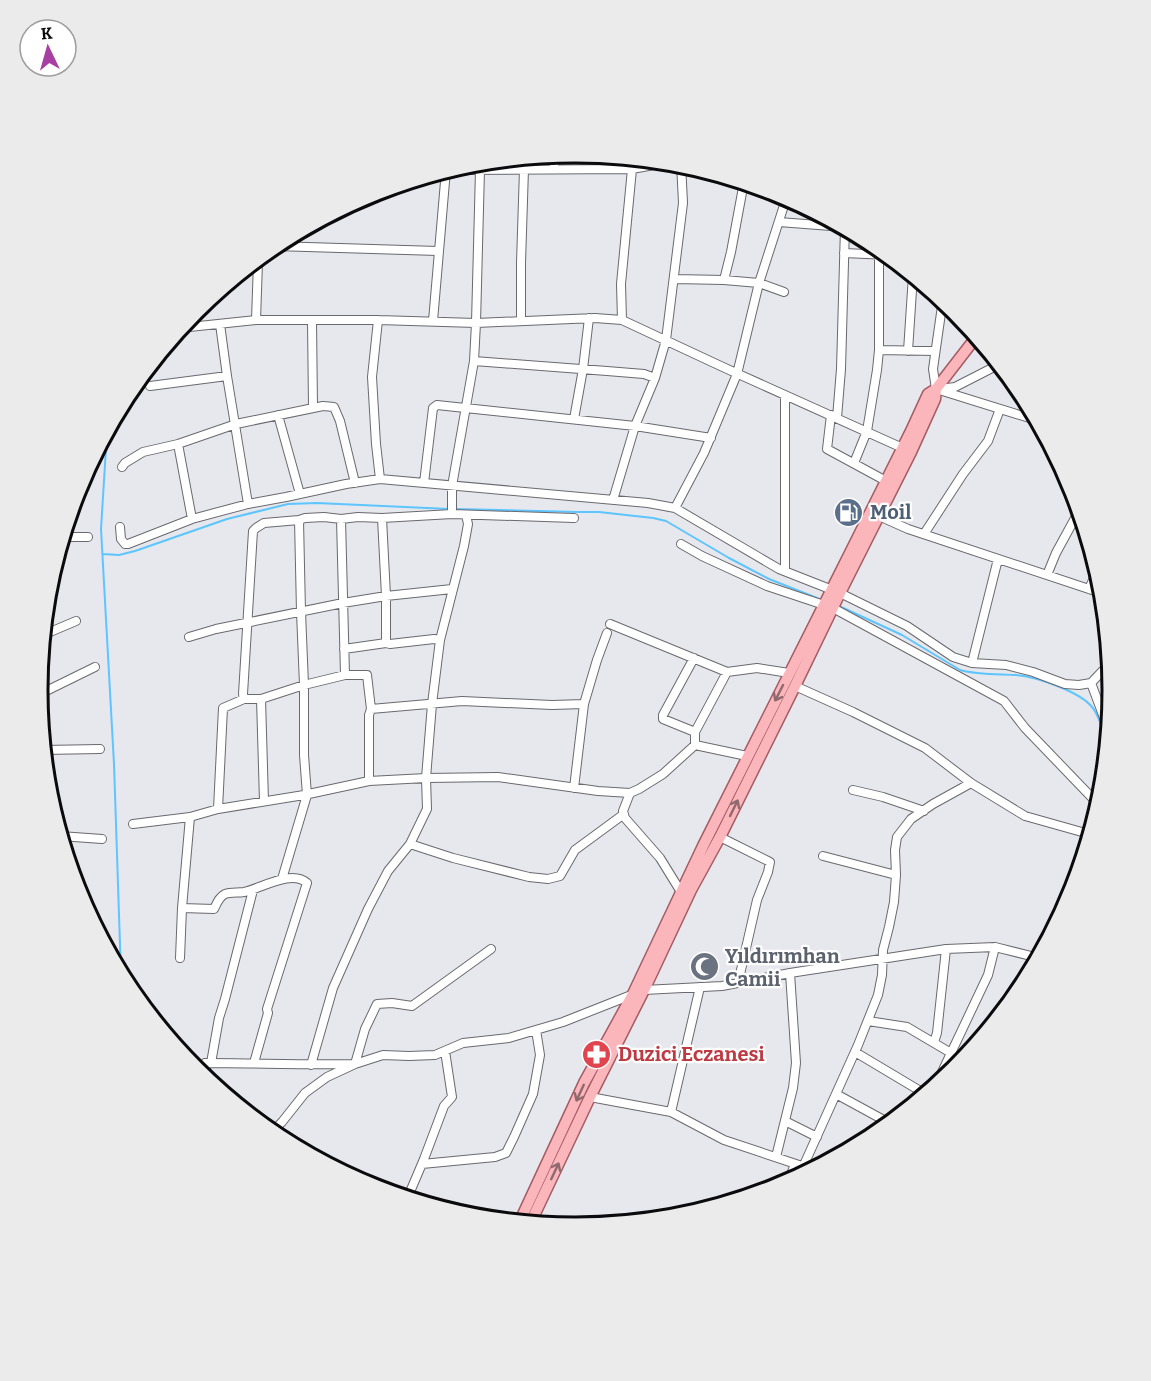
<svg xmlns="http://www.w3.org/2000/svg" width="1151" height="1381" font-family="Bitter,serif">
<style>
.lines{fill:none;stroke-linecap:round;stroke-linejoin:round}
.stream{stroke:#5dc5ff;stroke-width:2}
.minor-casing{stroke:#69696f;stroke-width:10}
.major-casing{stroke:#a55b62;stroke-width:13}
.minor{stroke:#fff;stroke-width:8}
.major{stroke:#fbb6bc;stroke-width:10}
.oneway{stroke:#8f696d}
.labels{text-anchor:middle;stroke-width:4.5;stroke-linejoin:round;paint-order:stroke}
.service-label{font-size:20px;font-weight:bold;fill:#4e5e75;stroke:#fff;text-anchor:start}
.worship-label{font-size:20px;font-weight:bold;fill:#5b616d;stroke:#fff;text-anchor:start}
.health-label{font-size:20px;font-weight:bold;fill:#be3a42;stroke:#fff;text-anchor:start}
.rim{fill:none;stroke:#0b0b0d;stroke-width:3}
</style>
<rect width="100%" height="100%" fill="#e7e8ee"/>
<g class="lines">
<!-- stream -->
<path class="stream" d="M107,432L101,529L114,764L121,975
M455,509L578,512H599L653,518L666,521L729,558L769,579L822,600
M103,554L119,555L135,551L227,519L288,504L317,503L449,509
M839,606L902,635L960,670C978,675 997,674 1016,675C1036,677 1079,691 1092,707C1101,718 1104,737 1108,751"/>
<defs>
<path id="minor" d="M614,156L615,169
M554,169V155
M448,170L632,169L670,162
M779,222L844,227
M274,246L438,251
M844,253L889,255
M674,279L724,280L759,283L784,292
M724,280L731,252L744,182
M256,320L258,262L260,257
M312,320L313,408
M378,320L372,377L376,444L380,479
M622,320L621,284L632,169
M433,321L446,170
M521,321V263L524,169
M220,324L227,376L248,504
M180,328L256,320H378L476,323L595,318L622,320L725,368L907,450
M879,350L935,351
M908,351L913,275
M474,361L607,371L644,374L655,378
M150,386L227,376
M936,389L1039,421
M936,389L933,369L943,299
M940,389L955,387L1000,364
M278,415L300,494
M831,415L827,449L886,481
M837,418L841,369L845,227
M574,419L583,369L589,318
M178,444L192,519
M854,463L867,431L877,370L879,350V261L880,248
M88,467H92
M122,467L125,463L143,452L178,444L236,424L323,406L334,407L340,421L355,483
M424,483L433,408L437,405L635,426L711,438
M613,500L635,426L655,378L666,340L683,203L681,163
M675,508L704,453L737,374L759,283L787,196
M452,514V486L474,361L476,323L480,170
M879,516L908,529L1104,594
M382,518L386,596V643
M341,519L345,675
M120,527L121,539L125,544H128L192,519L248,504L286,497L346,484L380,479L648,503L675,508L779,569L840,593L907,626L953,657L972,663L1006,665L1033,672L1065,684L1079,685L1091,683L1111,662
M924,534L963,474L988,441L1000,409
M62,537H88
M681,544L702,556L767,586L833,608L1004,701L1025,728L1100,806
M785,571V395
M1047,575L1056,553L1080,509
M1089,589L1098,569
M610,624L727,672L757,668L789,673
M43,635L76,621
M189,637L216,629L343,603L386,596L452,589
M344,649L386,643L390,644L434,639L440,640
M694,658L663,715V719L695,732
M972,663L998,559
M1091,683L1106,723L1109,735
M795,686L853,712L925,748L971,783L1025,816L1089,834
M38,695L95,667
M244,699L243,694L253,531L256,528L264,523L299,520L305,518L324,517L341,519L358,517L382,518L452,514L574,518
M261,699L264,801
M371,709L462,701L552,705L584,704
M695,745L747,756
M43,750L100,749
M574,788L584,704L597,660L607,633
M853,790L883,797L924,811
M630,793L623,811L625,818L660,858L681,892
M218,809L223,708L244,699H261L304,685L345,675H367L371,709L369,715V781
M133,824L190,817L218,809L304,795L369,781L426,778L498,777L598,791L630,793L639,789L663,774L695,745V732L727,672
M60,836L102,839
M720,837L770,862L768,872L757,900L738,983
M410,844L453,858L529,877L548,879L560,876L575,850L624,814
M823,856L896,875
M282,879L307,795L304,755V685L301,612L299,520
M1070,902C1076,876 1081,848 1094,825
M182,908L214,909C217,903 219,897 225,894C231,892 238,893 244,892C262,888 292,869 307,883L267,1009L268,1013L254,1063
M180,958L182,908L190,817
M868,1021L907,1027L951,1053
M934,1042L937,1033L946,949
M855,1052L927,1095
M211,1063L219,1018L225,999L253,890
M311,1065L333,988L368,909L388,871L410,844L427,809L426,778L432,704L440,640L464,546L468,524L466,515
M208,1081L205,1063C255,1063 305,1065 355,1064L365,1029L377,1004L392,1003L412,1006L491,949
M934,1089L988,975L995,947
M836,1094L891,1124
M590,1097L671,1112L724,1140L814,1170
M671,1112L700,987
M785,1121L817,1137
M271,1133L282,1122L305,1093L327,1077L355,1064L383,1055L409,1056L435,1055L463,1043L509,1038L563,1022L644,990L722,986L790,973L946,949L995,947L1039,958
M776,1157L793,1088L796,1063L790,973
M422,1164L495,1157L506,1153L514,1137L533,1094L540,1055L536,1030
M803,1167L858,1045L878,995L882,975L883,950L889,927L894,902L896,875L895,850L897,837L911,819L933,804L971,783
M787,1185L795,1164
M407,1199L424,1159L444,1106L452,1097L445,1051
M532,1221L541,1225"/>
<path id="major" d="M519,1223L584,1083L633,994L703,846L842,569L911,431L928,394L936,389L977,336
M530,1224L590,1097L644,990L691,890L720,837L795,686L840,593L911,452L935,399L936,389"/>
</defs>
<!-- minor casing -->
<use href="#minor" class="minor-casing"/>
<!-- major casing -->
<use href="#major" class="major-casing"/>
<!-- minor -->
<use href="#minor" class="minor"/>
<!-- major -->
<use href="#major" class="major"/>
</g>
<!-- one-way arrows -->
<defs><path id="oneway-shaft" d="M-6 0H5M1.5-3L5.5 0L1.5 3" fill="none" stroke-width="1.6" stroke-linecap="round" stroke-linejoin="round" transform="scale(1.5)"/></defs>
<g class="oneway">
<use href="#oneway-shaft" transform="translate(779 693) rotate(117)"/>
<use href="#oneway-shaft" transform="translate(734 808) rotate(-64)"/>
<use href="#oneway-shaft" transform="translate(580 1093) rotate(115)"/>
<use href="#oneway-shaft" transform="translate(555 1171) rotate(-65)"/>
</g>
<!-- icons -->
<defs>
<symbol id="fuel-disc" viewBox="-11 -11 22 22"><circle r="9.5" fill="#5c6f8a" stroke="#fff"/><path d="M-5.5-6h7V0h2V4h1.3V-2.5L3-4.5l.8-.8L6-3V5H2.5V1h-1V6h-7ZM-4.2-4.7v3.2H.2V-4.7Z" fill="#fff"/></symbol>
<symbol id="mosque-disc" viewBox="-11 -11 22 22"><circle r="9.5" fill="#6b7280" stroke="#fff"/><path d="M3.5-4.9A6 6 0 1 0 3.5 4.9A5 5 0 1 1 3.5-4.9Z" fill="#fff"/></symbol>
<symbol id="pharmacy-disc" viewBox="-11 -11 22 22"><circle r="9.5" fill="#e0444e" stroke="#fff"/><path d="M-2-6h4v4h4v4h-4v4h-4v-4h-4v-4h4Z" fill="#fff"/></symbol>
</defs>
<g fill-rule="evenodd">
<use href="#fuel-disc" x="832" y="496" width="33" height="33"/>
<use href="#mosque-disc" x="688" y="950" width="33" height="33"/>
<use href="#pharmacy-disc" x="580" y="1038" width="33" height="33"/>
</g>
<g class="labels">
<!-- service labels -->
<g class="service-label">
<text x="870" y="519">Moil</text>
</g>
<!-- worship labels -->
<g class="worship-label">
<text x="725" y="963">Yıldırımhan<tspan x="725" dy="23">Camii</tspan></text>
</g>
<!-- health labels -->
<g class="health-label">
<text x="618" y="1061">Duzici Eczanesi</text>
</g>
</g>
<!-- crop -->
<path d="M0 0H1151V1381H0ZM48 690a527 527 0 1 1 1054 0a527 527 0 1 1-1054 0Z" fill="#ebebec" fill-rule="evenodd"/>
<path class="rim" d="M48 690a527 527 0 1 1 1054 0a527 527 0 1 1-1054 0Z"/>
<!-- north arrow -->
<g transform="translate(48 48) rotate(355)"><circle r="28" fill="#ffffff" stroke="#9d9d9e" stroke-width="1.5"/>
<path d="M0-4.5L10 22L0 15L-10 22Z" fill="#a740a3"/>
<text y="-9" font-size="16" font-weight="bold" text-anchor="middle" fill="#0b0b0d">K</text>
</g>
</svg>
